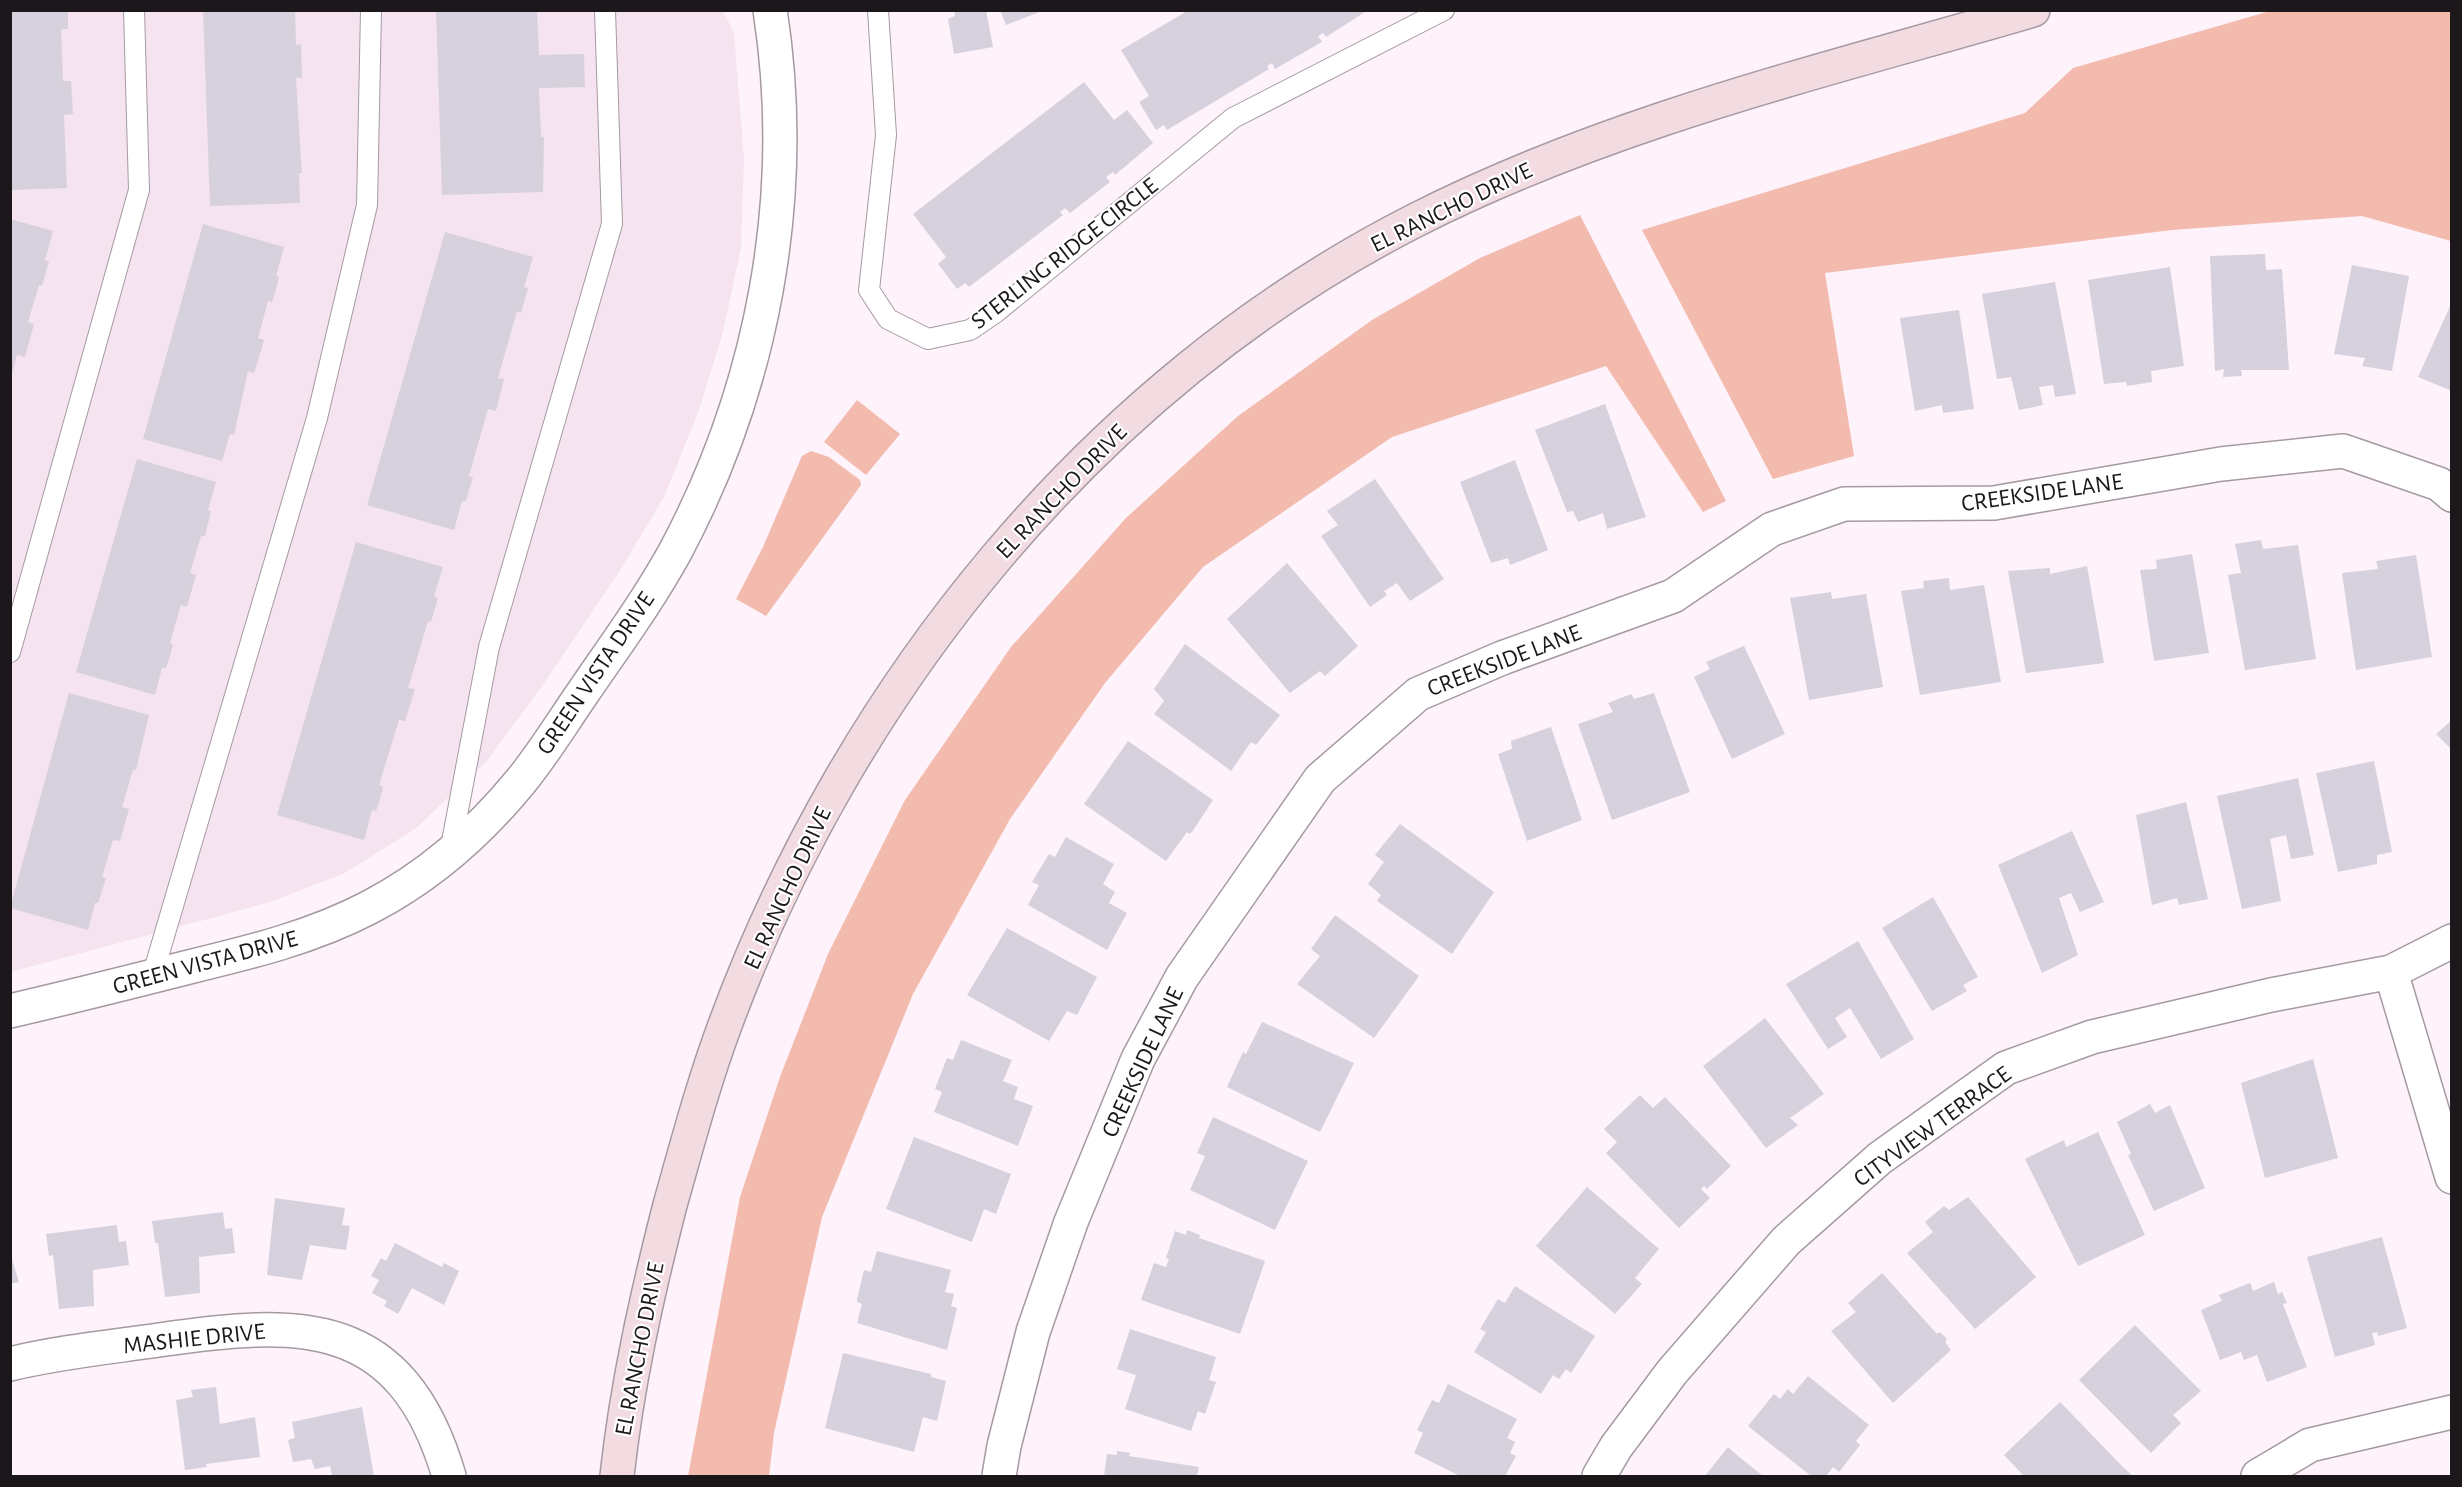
<svg xmlns="http://www.w3.org/2000/svg" width="2462" height="1487" font-family="'Alegreya Sans',sans-serif">
<style>
.built{fill:#f5e3f0}
.green{fill:#f3baae}
.building{fill:#d6d1dd}
.lines{fill:none;stroke-linecap:round;stroke-linejoin:round}
.lane-casing{stroke:#a59aa2;stroke-width:22}
.street-casing{stroke:#a59aa2;stroke-width:36}
.secondary-casing{stroke:#a59aa2;stroke-width:36}
.lane{stroke:#fff;stroke-width:20}
.street{stroke:#fff;stroke-width:33}
.secondary{stroke:#f2dce2;stroke-width:33}
.labels{text-anchor:middle;stroke-width:4.5;stroke-linejoin:round;paint-order:stroke}
.street-label{font-size:24px;fill:#1b171a;stroke:#fff}
</style>
<rect width="100%" height="100%" fill="#fef2fb"/>
<!-- built -->
<path class="built" d="M11,11H723L734,33L744,159L741,248L723,332L699,410L664,497L619,572L542,686L486,762L415,829L343,874L267,903L11,972Z"/>
<!-- green -->
<path class="green" d="M2270,11H2451V241L2362,216L2172,230L1825,273L1854,456L1773,479L1642,230L2025,113L2073,68Z
M1580,215L1726,501L1703,512L1606,366L1392,437L1203,567L1105,683L1010,819L913,994L822,1217L774,1433L769,1476H688L740,1197L780,1077L828,954L905,800L1011,647L1126,518L1238,416L1372,320L1480,258Z
M857,400L900,434L866,475L824,442Z
M811,451L829,457L860,480L861,485L766,616L736,599L763,547L802,456Z"/>
<!-- building -->
<path class="building" d="M10,10H68V29H61L63,81H71L73,114L64,115L67,188L10,190Z
M203,10H295L296,45L301,44L302,78H296L301,160L302,173H299L300,203L210,206Z
M436,10H537L539,55L584,54L585,87L539,88L541,137H544L543,192L442,195Z
M954,10H986L993,47L954,54L948,19L955,16Z
M1000,10H1042V11L1006,25Z
M1189,10H1368L1326,37L1323,33L1318,36L1322,42L1275,69L1272,63L1267,66L1269,69L1167,130L1164,125L1156,130L1139,102L1149,96L1121,50Z
M1084,82L1114,120L1127,110L1153,143L1115,175L1113,172L1106,177L1110,182L1070,213L1065,208L1060,212L1063,215L969,287L965,283L957,289L938,264L946,257L913,214Z
M10,219L53,231L45,260L49,261L42,286L39,285L28,322L34,324L25,357L17,355L11,377Z
M203,224L284,247L276,276L279,277L276,290L272,302L268,301L258,338L264,340L261,351L254,373L248,371L234,435L230,434L222,461L143,439Z
M445,232L533,257L524,287L528,288L521,313L517,311L498,378L504,379L496,411L488,409L469,476L473,477L469,490L466,501H462L454,530L367,505Z
M2265,254L2266,270L2282,269L2289,370H2241L2242,376L2223,377L2224,369L2215,371L2210,256Z
M2352,265L2409,276L2392,371L2362,366L2365,358L2334,354Z
M2170,267L2184,366L2151,371L2152,382L2127,386L2126,382L2104,384L2088,280Z
M2055,282L2076,394L2055,397L2053,385L2039,387L2043,405L2019,410L2011,377L1997,379L1982,294Z
M2452,302V391L2418,377Z
M1959,310L1974,409L1943,413L1942,405L1915,411L1900,318Z
M1605,404L1646,517L1607,529L1603,513L1578,522L1573,511L1567,512L1535,430Z
M137,459L216,482L208,510L211,511L205,536H201L190,573L196,575L187,607L181,605L170,643L173,644L170,656L166,668H162L155,695L76,672Z
M1515,460L1548,550L1510,565L1508,558L1491,563L1460,482Z
M1375,479L1444,579L1410,601L1397,583L1384,591L1387,595L1370,607L1321,536L1338,525L1327,511Z
M2261,540L2263,549L2298,545L2316,659L2245,670L2228,575L2241,573L2235,544Z
M356,542L443,567L434,596L438,598L431,622L428,621L408,688L415,689L405,721L399,720L379,785L383,787L380,799L376,811L372,810L364,840L277,815Z
M2192,554L2209,653L2154,661L2140,570L2157,569L2156,560Z
M2416,555L2432,657L2356,670L2342,573L2378,569L2376,561Z
M1287,563L1358,646L1325,676L1320,671L1290,693L1227,619Z
M2087,566L2104,663L2026,673L2008,571L2050,568V574Z
M1949,578L1950,590L1984,585L2001,682L1920,695L1901,591L1924,588L1923,581Z
M1831,592L1832,599L1866,594L1883,687L1809,700L1790,598Z
M1185,644L1280,715L1256,745L1251,742L1231,771L1154,714L1164,701L1154,689Z
M1744,646L1785,734L1732,759L1694,677L1710,669L1706,662Z
M69,693L149,715L136,770H133L122,807L129,809L120,841L113,840L102,877L106,878L102,891L98,903H95L88,930L10,908Z
M1654,693L1690,792L1612,820L1578,724L1613,712L1608,703L1631,694L1634,699Z
M2452,720V750L2436,734Z
M1551,727L1582,820L1527,841L1498,754L1512,749L1511,741Z
M1128,741L1213,800L1192,832L1189,834L1187,832L1166,861L1084,804Z
M2374,761L2392,852L2377,855V864L2338,872L2316,773Z
M2298,778L2314,855L2291,859L2286,835L2270,839L2281,901L2242,909L2217,796Z
M2186,802L2208,899L2179,905L2177,898L2152,905L2136,815Z
M1400,824L1494,892L1452,954L1377,901L1381,895L1368,884L1384,862L1375,855Z
M2072,831L2104,902L2080,912L2071,893L2059,898L2078,955L2042,973L1998,865Z
M1066,837L1114,864L1103,884L1115,892L1109,903L1127,913L1107,950L1028,905L1039,885L1032,882L1049,854L1055,857Z
M1933,897L1978,977L1963,985L1967,991L1932,1011L1882,928Z
M1335,915L1419,976L1374,1038L1297,984L1320,956L1311,949Z
M1007,928L1097,977L1077,1015L1067,1011L1049,1041L967,995Z
M1858,941L1914,1039L1881,1059L1850,1008L1835,1018L1847,1037L1828,1049L1786,984Z
M1765,1018L1824,1094L1790,1118L1798,1125L1766,1148L1703,1066Z
M1262,1022L1354,1063L1320,1132L1227,1087L1243,1052L1246,1054Z
M961,1040L1012,1060L1003,1081L1018,1087L1014,1099L1033,1106L1018,1146L934,1112L942,1092L935,1089L947,1058L953,1060Z
M2313,1059L2338,1158L2265,1178L2241,1083Z
M1640,1095L1653,1108L1665,1097L1731,1166L1707,1189L1704,1186L1701,1189L1710,1198L1679,1228L1606,1153L1617,1142L1604,1129Z
M2150,1104L2155,1113L2170,1105L2205,1188L2154,1211L2128,1155L2131,1154L2117,1122Z
M1213,1117L1308,1161L1275,1230L1190,1190L1205,1156L1197,1153Z
M2098,1132L2145,1235L2078,1266L2025,1159L2064,1140L2066,1147Z
M914,1137L1011,1174L996,1214L984,1209L972,1242L886,1209Z
M1587,1187L1659,1249L1635,1278L1642,1284L1615,1314L1536,1246Z
M1968,1197L2036,1277L1975,1329L1907,1253L1933,1232L1925,1222L1944,1206L1949,1210Z
M275,1198L345,1208L342,1225L350,1226L346,1250L310,1245L302,1280L267,1275Z
M223,1212L225,1229L232,1228L235,1253L199,1257L200,1293L165,1297L158,1243H155L152,1221Z
M117,1225L119,1242L126,1241L129,1265L93,1270L94,1306L59,1309L53,1255L49,1256L46,1234Z
M1187,1230L1200,1235L1199,1238L1265,1261L1240,1334L1141,1300L1154,1263L1166,1267L1169,1259L1166,1258L1175,1231L1186,1235Z
M2382,1237L2407,1328L2378,1336L2377,1332L2372,1333L2375,1345L2335,1357L2307,1257Z
M395,1243L442,1267L444,1263L459,1271L444,1305L412,1288L398,1314L384,1306L387,1301L372,1293L379,1280L371,1276L381,1258L386,1261Z
M877,1251L951,1270L945,1292L954,1294L951,1306L957,1308L947,1350L857,1323L862,1304L857,1302V1299L864,1270L871,1272Z
M10,1253L19,1282L10,1284Z
M1882,1273L1937,1334L1940,1332L1947,1339L1945,1342L1951,1350L1893,1403L1831,1331L1856,1312L1848,1303Z
M2274,1282L2278,1294L2282,1292L2287,1303L2283,1304L2307,1367L2267,1382L2257,1355L2244,1360L2241,1352L2220,1360L2201,1310L2222,1301L2219,1295L2250,1283L2253,1291Z
M1515,1286L1595,1336L1571,1373L1566,1369L1559,1379L1553,1375L1541,1394L1474,1352L1486,1332L1480,1329L1498,1299L1505,1303Z
M2135,1325L2201,1391L2173,1415L2181,1423L2151,1453L2079,1380Z
M1130,1329L1216,1357L1209,1380L1216,1382L1205,1414L1198,1411L1191,1431L1125,1409L1136,1375L1117,1369Z
M843,1353L931,1374V1377L946,1381L937,1421L923,1417L914,1452L825,1428Z
M1808,1376L1869,1425L1856,1441L1860,1445L1839,1472L1833,1467L1826,1476H1811L1748,1426L1774,1394L1780,1399L1788,1389L1793,1394Z
M1448,1384L1517,1419L1507,1438L1515,1442L1510,1453L1516,1456L1505,1476H1460L1414,1453L1423,1433L1417,1430L1432,1400L1439,1403Z
M216,1387L220,1424L255,1417L260,1457L206,1464L207,1467L185,1470L176,1400L193,1397L191,1390Z
M2060,1402L2123,1467L2133,1476H2024L2004,1455Z
M362,1407L374,1476H332L330,1466L315,1469L311,1459L293,1462L288,1440L295,1438L292,1422Z
M1728,1447L1738,1456L1763,1476H1705Z
M1117,1451L1130,1453L1129,1456L1199,1467L1197,1476H1104L1107,1454L1117,1455Z"/>
<g class="lines">
<defs>
<path id="lane" d="M878,10L886,135L869,290L888,319L928,339L970,330L995,313L1233,118L1444,10
M10,652L139,190L134,10
M450,852L489,647L612,224L605,10
M152,977L317,418L367,205L371,10"/>
<path id="street" d="M2391,972L2452,1177
M10,1011C70,997 130,982 189,967C251,952 313,937 370,907C428,877 480,831 521,781C543,754 562,723 582,694C614,647 648,601 675,552C763,387 799,196 770,10
M10,1364C59,1352 110,1347 159,1340C301,1319 402,1316 449,1476
M999,1476L1004,1446L1033,1332L1071,1222L1138,1059L1182,977L1320,779L1418,694L1502,658L1673,596L1772,529L1844,504L1994,503L2221,464L2343,451L2439,484L2452,495
M1599,1476L1616,1447L1672,1372L1786,1241L1880,1158L2006,1068L2092,1037L2271,995L2391,972L2452,941
M2258,1476L2310,1445L2452,1412"/>
<path id="secondary" d="M617,1476C627,1384 647,1295 670,1205C687,1145 703,1084 725,1025C849,689 1093,384 1416,220C1611,121 1824,71 2033,10"/>
</defs>
<!-- lane casing -->
<use href="#lane" class="lane-casing"/>
<!-- street casing -->
<use href="#street" class="street-casing"/>
<!-- secondary casing -->
<use href="#secondary" class="secondary-casing"/>
<!-- lane -->
<use href="#lane" class="lane"/>
<!-- street -->
<use href="#street" class="street"/>
<!-- secondary -->
<use href="#secondary" class="secondary"/>
</g>
<g class="labels">
<!-- street labels -->
<g class="street-label">
<text transform="translate(1451 207) rotate(-26)" y="8">EL RANCHO DRIVE</text>
<text transform="translate(1064 253) rotate(-38)" y="8">STERLING RIDGE CIRCLE</text>
<text transform="translate(1061 491) rotate(-46)" y="8">EL RANCHO DRIVE</text>
<text transform="translate(2042 492) rotate(-8)" y="8">CREEKSIDE LANE</text>
<text transform="translate(1504 660) rotate(-21)" y="8">CREEKSIDE LANE</text>
<text transform="translate(595 673) rotate(-56)" y="8">GREEN VISTA DRIVE</text>
<text transform="translate(787 888) rotate(-65)" y="8">EL RANCHO DRIVE</text>
<text transform="translate(205 962) rotate(-15)" y="8">GREEN VISTA DRIVE</text>
<text transform="translate(1142 1062) rotate(-65)" y="8">CREEKSIDE LANE</text>
<text transform="translate(1932 1126) rotate(-36)" y="8">CITYVIEW TERRACE</text>
<text transform="translate(194 1338) rotate(-6)" y="8">MASHIE DRIVE</text>
<text transform="translate(639 1349) rotate(-79)" y="8">EL RANCHO DRIVE</text>
</g>
</g>
<!-- border -->
<rect width="2462" height="1487" fill="none" stroke="#1b171a" stroke-width="24"/>
</svg>
